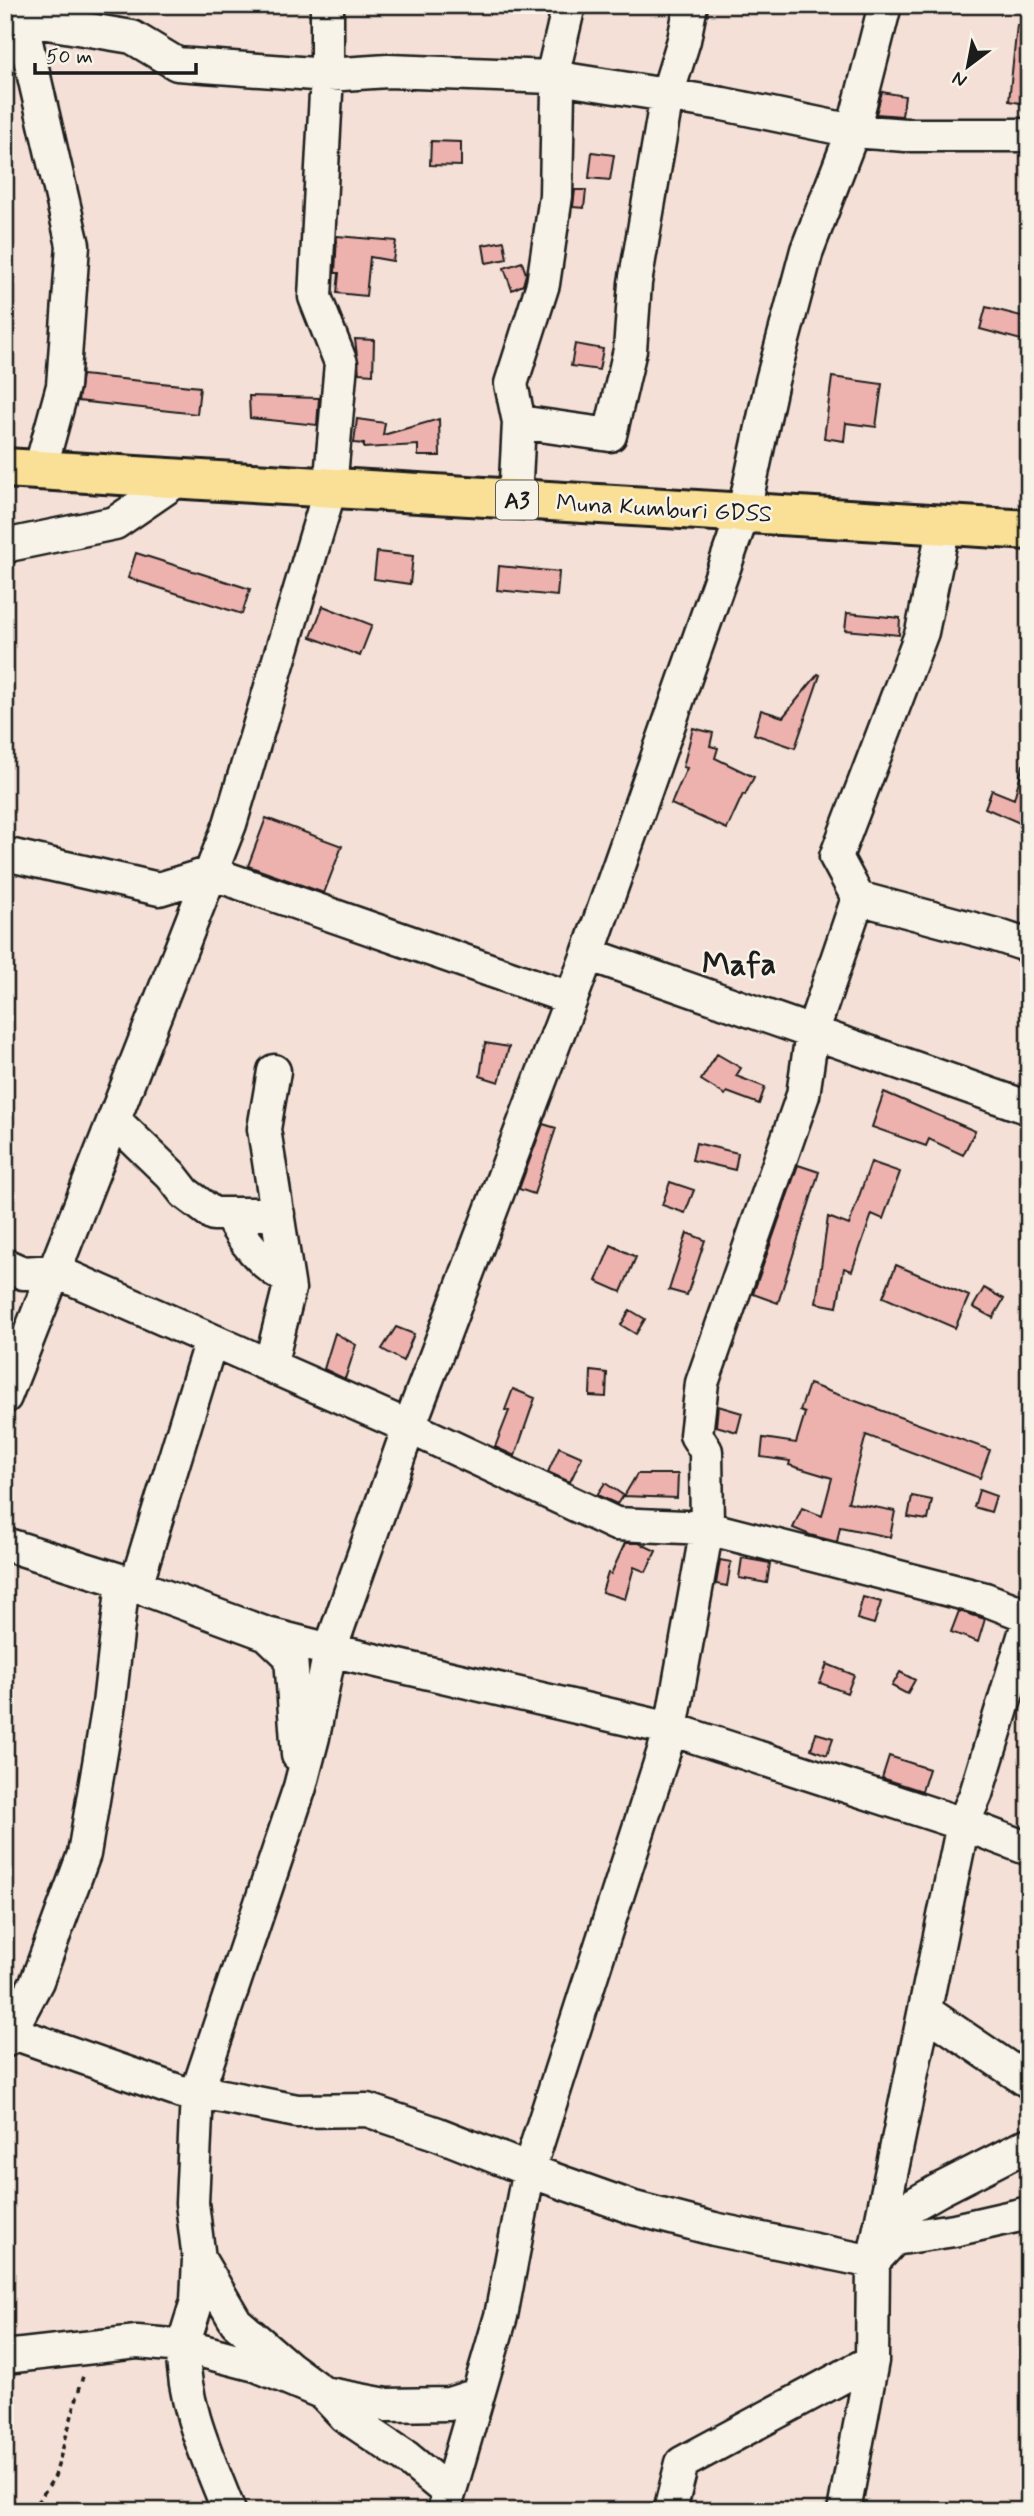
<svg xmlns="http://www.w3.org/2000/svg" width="1034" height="2516" font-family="Mynerve,sans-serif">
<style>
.building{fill:#edb2ad;stroke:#1c1c1c;stroke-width:2}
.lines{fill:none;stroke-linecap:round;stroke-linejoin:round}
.minor-casing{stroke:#1c1c1c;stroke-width:37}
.highway-casing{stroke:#1c1c1c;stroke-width:44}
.path{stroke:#1c1c1c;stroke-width:3.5;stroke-dasharray:5 5;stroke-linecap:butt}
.minor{stroke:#f7f3e8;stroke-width:32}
.highway{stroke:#f9e096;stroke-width:38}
.labels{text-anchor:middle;stroke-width:5;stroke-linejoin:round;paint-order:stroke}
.shield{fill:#f7f3e8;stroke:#5e5c59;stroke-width:2}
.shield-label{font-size:23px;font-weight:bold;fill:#1c1c1c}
.street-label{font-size:24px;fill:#1c1c1c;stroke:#f7f3e8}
.district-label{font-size:32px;font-weight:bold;fill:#1c1c1c;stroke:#f7f3e8}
</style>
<rect width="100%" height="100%" fill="#f4e0d6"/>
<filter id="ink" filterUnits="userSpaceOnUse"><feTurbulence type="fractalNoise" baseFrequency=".0143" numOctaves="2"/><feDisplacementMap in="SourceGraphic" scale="14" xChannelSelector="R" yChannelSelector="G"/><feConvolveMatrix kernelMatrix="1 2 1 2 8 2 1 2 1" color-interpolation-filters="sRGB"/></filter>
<g filter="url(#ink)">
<!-- building -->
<path class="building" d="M1017,25H1029V102L1020,103L1009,101Z
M882,92L905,96L902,116L876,114Z
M431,141L461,142V166L430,165Z
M592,152L614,155L610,180L589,178Z
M575,190H586L584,208L573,207Z
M337,236L396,241L393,261L370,257L366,296L337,293L339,273H335Z
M504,241L507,259L486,263L483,245Z
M522,262L526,274L523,285L512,290L504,268Z
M986,307L1029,318V342L980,329Z
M355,339L374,340L373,374L359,373Z
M575,344L603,349L599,370L571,366Z
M82,375L200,387L197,414L78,401Z
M832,377L882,384L876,427L846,423L844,441L824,438Z
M249,396L319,398L317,425L250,418Z
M357,419L385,423L383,435L439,419L440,456H418V445L364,448V444L354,443Z
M377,552L413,556L410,584L374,579Z
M136,553L250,589L242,614L128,578Z
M499,566L559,572L557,596L497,590Z
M323,606L372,625L360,656L311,637Z
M847,613L900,618L899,635L845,630Z
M818,674L820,675L795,748L754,734L761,710L783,717Z
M693,728L713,733L710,746L718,748L715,758L754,777L745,795L743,794L727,829L671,804L687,768L683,767Z
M1023,765H1029V827L985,808L992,790L1014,799Z
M266,818L342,846L324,893L248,866Z
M485,1043L509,1047L499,1082L480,1076Z
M717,1054L741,1068L736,1076L765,1087L759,1104L727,1092L725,1095L701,1080Z
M884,1092L975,1131L963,1155L929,1139L926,1146L872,1127Z
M543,1124L556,1128L534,1194L519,1189Z
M696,1143L738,1153L735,1170L692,1160Z
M871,1162L900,1172L883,1219L872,1214L852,1271L844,1268L837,1307L816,1303L828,1217L849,1225Z
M798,1165L819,1172L778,1303L753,1294Z
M670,1182L694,1190L685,1213L662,1205Z
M687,1233L705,1240L687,1295L669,1290Z
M611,1245L636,1257L621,1292L596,1281Z
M896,1265L969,1296L955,1328L883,1297Z
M984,1288L1004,1299L993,1318L973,1307Z
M630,1310L645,1319L636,1334L621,1325Z
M396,1327L414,1334L403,1361L382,1349Z
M335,1333L356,1345L345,1379L324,1369Z
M591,1371L607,1373L606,1397L590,1396Z
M809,1384L990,1450L980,1478L866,1435L848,1502L895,1511L890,1537L840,1527L837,1542L810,1535L793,1528L802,1508L822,1516L832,1478L789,1465L790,1461L761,1457L763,1438L796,1443L805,1413L800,1411Z
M513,1389L535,1398L515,1456L495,1447L509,1411L505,1410Z
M718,1406L742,1413L737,1432L716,1426Z
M559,1447L582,1457L570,1482L548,1472Z
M637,1474H678L677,1498L624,1496Z
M605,1483L623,1495L617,1504L597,1495Z
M979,1490L996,1496L991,1512L974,1507Z
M912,1496L932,1500L928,1520L908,1517Z
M625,1543H639L656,1551L646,1572L634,1567L625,1599L602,1592L608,1573L611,1574Z
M742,1558L770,1563L767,1583L739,1578Z
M720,1560L731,1562L727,1586L716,1584Z
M863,1597L881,1602L874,1624L857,1619Z
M959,1611L985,1619L978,1642L951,1632Z
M827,1664L854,1675L847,1693L820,1683Z
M900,1672L915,1680L907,1694L892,1686Z
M816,1733L833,1738L827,1755L811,1749Z
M889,1756L929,1769L922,1791L882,1778Z"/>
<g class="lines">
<defs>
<path id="minor" d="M5,16L132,37L177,64L327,75L388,71L552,77L723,104L853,131L906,135H1029
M21,20L73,245L63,386L40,470
M519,422L610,435L630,350L635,283L667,95L684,40L691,5
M515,500L519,422L511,384L543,284L556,196L558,90L552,77L569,5
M5,548L9,545L115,523L179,479
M5,854L159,889L211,873L570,998
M858,898L996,935L1029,946
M588,954L1029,1108
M114,1120L171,1175L185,1193L213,1214H278
M230,1215C242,1240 263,1265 287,1278
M5,1265L23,1273L55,1271L409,1427L616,1524L707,1528L985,1599L1029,1616
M270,1366L289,1289L264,1129L274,1071
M5,1397L230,824L330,489L341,363L315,297L327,75V5
M5,1544L123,1581L267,1634L330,1650L671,1729L963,1824L1029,1849
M136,1585L211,1340
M267,1634L291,1657L298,1755
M925,2011L1029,2082
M5,2030L181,2092L212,2094L297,2111L367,2110L438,2134L544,2176L634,2208L714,2229L873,2262L894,2239L954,2230L1029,2213
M5,2041L37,1981L84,1854L109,1704L123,1581
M881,2223L939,2190L1029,2144
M199,2259L192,2203L197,2093L300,1787L313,1737L330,1650L409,1427L588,954L744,511L772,381L807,250L853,131L885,5
M5,2357L137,2342L183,2346L197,2301L199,2259L236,2322L288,2367L323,2393L386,2405L449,2404L477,2395
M229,2511C208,2458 182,2404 183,2346L256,2365L323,2393L345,2416L406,2457L448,2492
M444,2511L501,2316L529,2169L671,1729L707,1528L706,1451L696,1435L702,1383L803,1095L812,1033L858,898L836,857L922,632L944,525
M670,2511L682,2463L872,2361L873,2262L963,1824L976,1794L1029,1620
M844,2511L872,2361"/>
<path id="highway" d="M5,468L1029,530"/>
</defs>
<!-- minor casing -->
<use href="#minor" class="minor-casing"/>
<!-- highway casing -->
<use href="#highway" class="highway-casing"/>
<!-- path -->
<path class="path" d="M32,2511L55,2476L83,2376"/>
<!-- minor -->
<use href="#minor" class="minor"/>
<!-- highway -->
<use href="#highway" class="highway"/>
</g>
</g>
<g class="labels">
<!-- shield labels -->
<rect class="shield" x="496" y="480.5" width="42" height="39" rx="5"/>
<g class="shield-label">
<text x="517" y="508">A3</text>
</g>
<!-- street labels -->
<g class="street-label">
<text transform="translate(664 508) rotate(3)" y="8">Muna Kumburi GDSS</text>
</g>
<!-- district labels -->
<g class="district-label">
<text x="739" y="974">Mafa</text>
</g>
</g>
<!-- margin -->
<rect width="1034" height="2516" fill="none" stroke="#f7f3e8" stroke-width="28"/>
<rect x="14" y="14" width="1006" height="2488" fill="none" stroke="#1c1c1c" stroke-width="2.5" filter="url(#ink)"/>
<!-- north arrow -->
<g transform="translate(968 66) rotate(212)" stroke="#f7f3e8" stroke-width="5" paint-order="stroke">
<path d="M0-5L12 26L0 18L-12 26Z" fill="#1c1c1c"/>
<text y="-10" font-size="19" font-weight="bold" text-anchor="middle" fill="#1c1c1c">N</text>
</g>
<!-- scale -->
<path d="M35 63v10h161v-10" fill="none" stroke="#1c1c1c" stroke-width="3.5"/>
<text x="46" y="63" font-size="21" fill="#1c1c1c" stroke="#f7f3e8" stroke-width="5" paint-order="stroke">50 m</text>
</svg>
